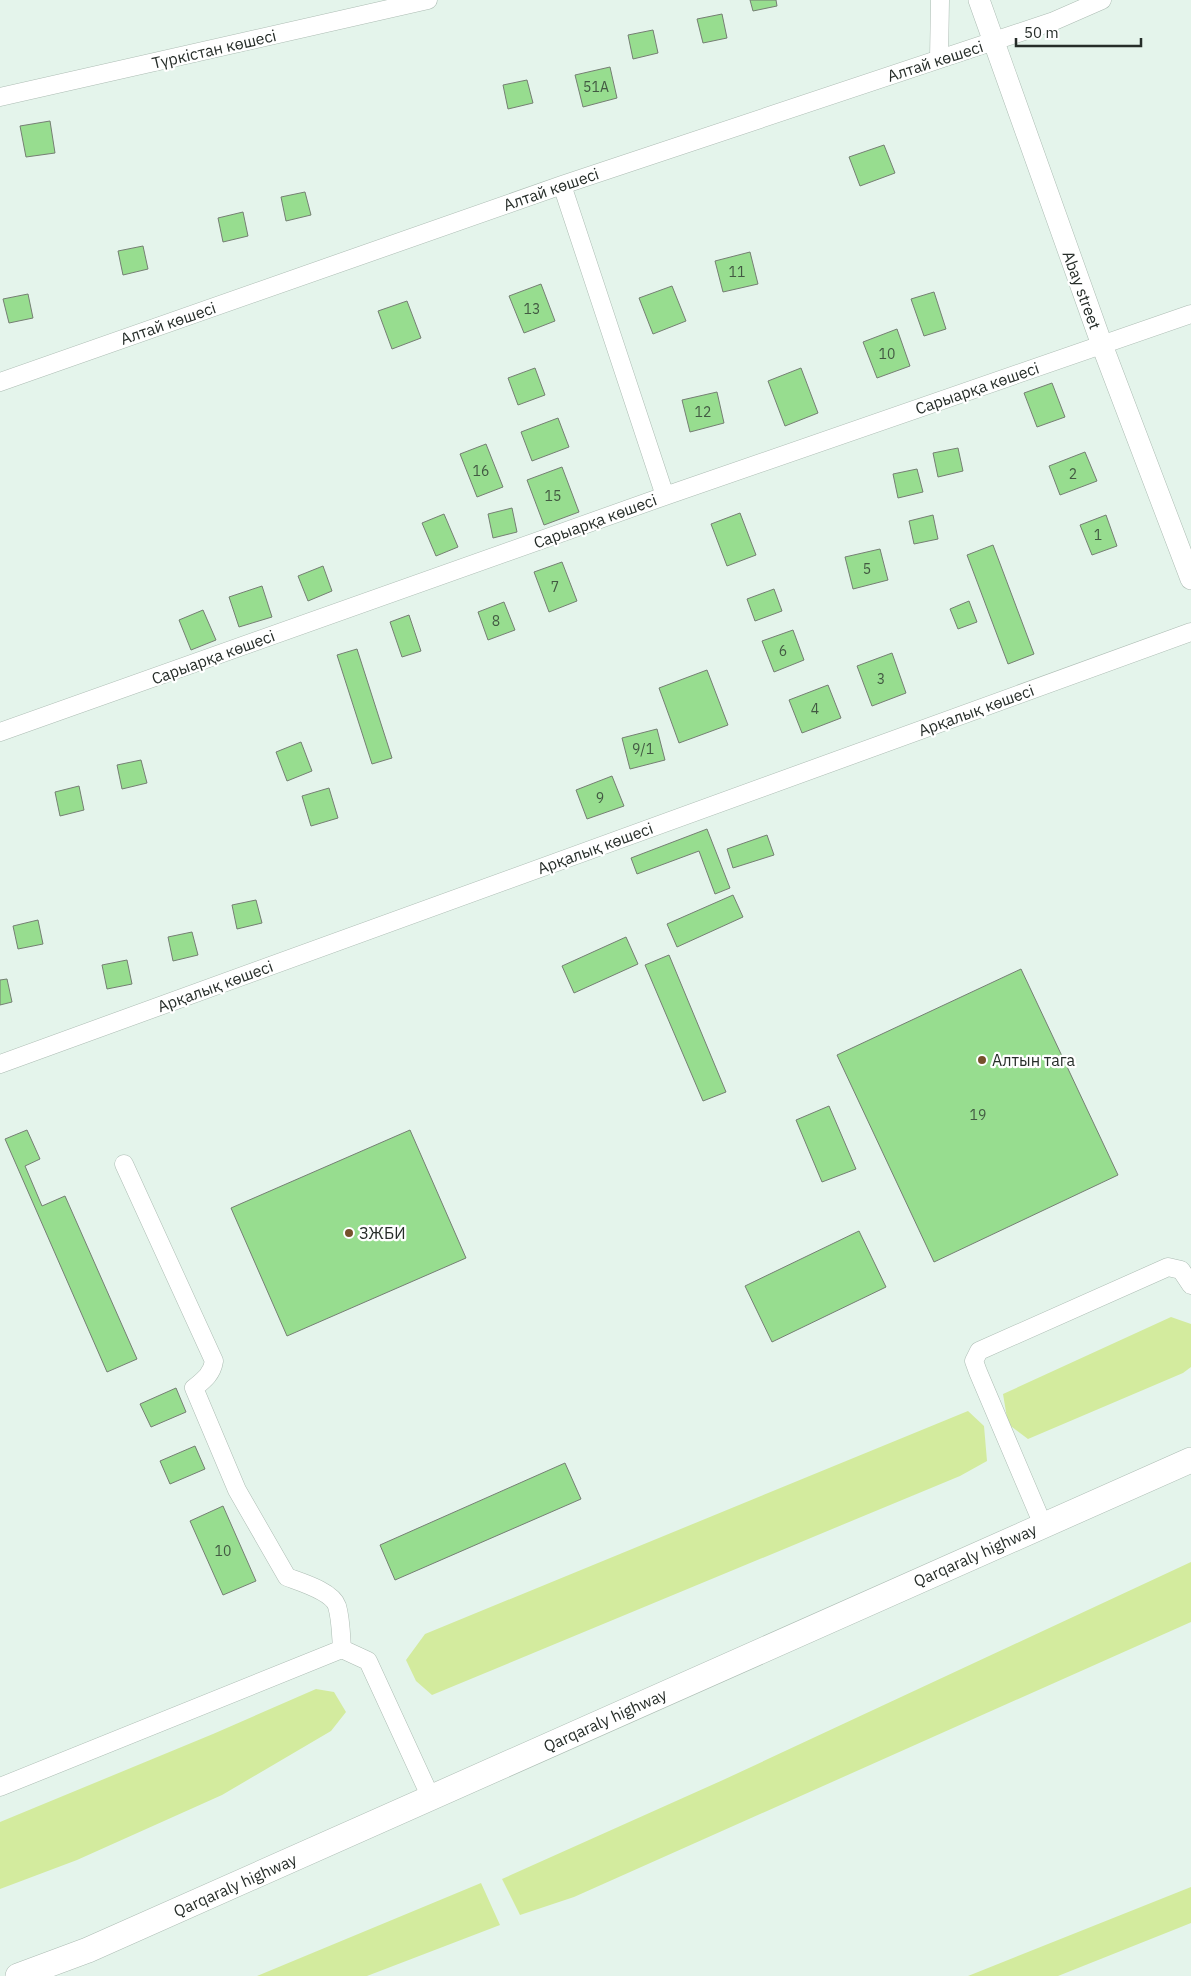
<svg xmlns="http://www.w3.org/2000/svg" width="1191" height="1976" font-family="'IBM Plex Sans',sans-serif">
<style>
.green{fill:#d3eb9e}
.building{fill:#97dd8f;stroke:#757f73}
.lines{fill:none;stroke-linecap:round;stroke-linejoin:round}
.minor-casing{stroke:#acbcb3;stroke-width:19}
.major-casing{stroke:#acbcb3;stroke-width:22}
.highway-casing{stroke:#acbcb3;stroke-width:26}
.minor{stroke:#fff;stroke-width:18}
.major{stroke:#fff;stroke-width:21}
.highway{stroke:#fff;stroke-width:25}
.poi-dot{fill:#76512c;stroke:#fff;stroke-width:2}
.labels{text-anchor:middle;stroke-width:4.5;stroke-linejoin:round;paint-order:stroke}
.number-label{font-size:14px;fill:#425942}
.street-label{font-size:16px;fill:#262d29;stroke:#fff}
.poi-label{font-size:16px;fill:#262d29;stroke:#fff;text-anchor:start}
</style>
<rect width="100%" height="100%" fill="#e4f4eb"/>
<!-- green -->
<path class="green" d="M1171,1317L1191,1324V1367L1183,1373L1028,1439L1008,1424L1003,1394Z
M968,1411L984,1426L987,1461L960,1476L432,1695L416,1681L406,1660L425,1634Z
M1191,1562V1622L574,1897L520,1915L502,1879L723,1780Z
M316,1689L334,1692L346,1712L331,1731L222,1795L77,1860L0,1889V1822L213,1734Z
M481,1883L500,1925L367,1976H257Z
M1191,1887V1923L1058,1976H968Z"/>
<!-- building -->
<path class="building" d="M750,0H776L777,6L753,11Z
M722,14L727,38L703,43L697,19Z
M653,30L658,53L633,59L628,35Z
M610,67L617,98L583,107L575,75Z
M527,80L533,103L508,109L503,85Z
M50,121L55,153L26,157L20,126Z
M884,145L895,173L860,186L849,157Z
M305,192L311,215L286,221L281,197Z
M243,212L248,236L223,242L218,218Z
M143,246L148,269L123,275L118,251Z
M750,252L758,284L723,292L715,261Z
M541,284L555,321L524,333L509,296Z
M672,286L686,321L653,334L639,298Z
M934,292L946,329L924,336L911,299Z
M28,294L33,318L9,323L3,299Z
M407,301L421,338L392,349L378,311Z
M897,329L910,366L877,378L863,342Z
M535,368L545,395L518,405L508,378Z
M801,368L818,413L785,426L768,381Z
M1052,383L1065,417L1037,427L1024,393Z
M717,392L724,423L690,432L682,400Z
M558,418L569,447L532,461L521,432Z
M486,444L503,487L477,497L460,454Z
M958,448L963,471L938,477L933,453Z
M1085,452L1097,481L1060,495L1049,466Z
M562,467L579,512L544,525L527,480Z
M917,469L923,492L898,498L893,474Z
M512,508L517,532L493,538L488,514Z
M740,513L756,555L727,566L711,524Z
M444,514L458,547L436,556L422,523Z
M933,515L938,539L914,544L909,521Z
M1106,515L1117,546L1092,555L1080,525Z
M993,545L1034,654L1008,664L967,555Z
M880,549L888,580L853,589L845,557Z
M562,562L577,601L549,612L534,572Z
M323,566L332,591L308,601L298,576Z
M262,586L272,617L239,627L229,597Z
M774,589L782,611L755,621L747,599Z
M969,601L977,622L958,629L950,609Z
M504,602L515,630L488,640L478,612Z
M203,610L216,640L191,650L179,620Z
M409,615L421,651L402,657L390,622Z
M793,630L804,660L774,672L762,641Z
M357,649L392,758L372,764L337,655Z
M892,653L906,693L872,706L857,666Z
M707,670L728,725L679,743L659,688Z
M828,685L841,718L802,733L789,700Z
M657,729L665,760L630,769L622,738Z
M301,742L312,771L287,781L276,752Z
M141,760L147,783L122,789L117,765Z
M612,776L624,806L587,819L576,790Z
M79,786L84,810L60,816L55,792Z
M329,788L338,818L311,826L302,796Z
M707,829L730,888L715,894L699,851L637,874L631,858Z
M767,835L774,855L733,868L727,849Z
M733,895L743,917L677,947L667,924Z
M256,900L262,923L237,929L232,905Z
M38,920L43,944L18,949L13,926Z
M192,932L198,955L173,961L168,937Z
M626,937L638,964L574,993L562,966Z
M669,955L726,1092L703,1101L645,965Z
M127,960L132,984L107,989L102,965Z
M1021,969L1118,1175L934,1262L837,1055Z
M7,979L12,1002L0,1005V980Z
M829,1106L856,1169L822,1182L796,1120Z
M27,1130L40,1159L25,1166L42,1206L65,1196L137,1359L107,1372L5,1139Z
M410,1130L466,1258L287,1336L231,1208Z
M859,1231L886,1287L772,1342L745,1286Z
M176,1388L186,1412L151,1427L140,1404Z
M195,1446L205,1469L170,1484L160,1461Z
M565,1463L581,1499L395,1580L380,1545Z
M223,1506L256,1581L223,1595L190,1521Z"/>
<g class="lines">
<defs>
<path id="minor" d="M939,59L940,0
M0,97L428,0
M562,185L665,496
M0,382L562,185L1054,21L1102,0
M0,732L665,496L1191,314
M0,1064L1191,632
M124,1164L214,1361C212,1374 204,1380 194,1388L237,1490L287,1577C300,1582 332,1591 337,1606C341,1619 341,1636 342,1649
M1043,1525L978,1372L974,1361L979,1351L1168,1267L1181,1270L1191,1285
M0,1787L342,1649L368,1661L431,1798"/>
<path id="major" d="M979,0L1102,345L1191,579"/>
<path id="highway" d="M18,1976L88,1950L1191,1460"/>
</defs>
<!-- minor casing -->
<use href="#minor" class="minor-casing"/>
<!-- major casing -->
<use href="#major" class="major-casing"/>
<!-- highway casing -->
<use href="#highway" class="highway-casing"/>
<!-- minor -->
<use href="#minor" class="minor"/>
<!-- major -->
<use href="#major" class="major"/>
<!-- highway -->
<use href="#highway" class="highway"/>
</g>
<!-- markers -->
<g class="poi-dot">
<circle cx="982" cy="1060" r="5"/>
<circle cx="349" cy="1233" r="5"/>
</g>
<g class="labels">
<!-- number labels -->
<g class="number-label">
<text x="596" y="92">51А</text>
<text x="737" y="277">11</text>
<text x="532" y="314">13</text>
<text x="887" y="359">10</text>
<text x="703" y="417">12</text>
<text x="481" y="476">16</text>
<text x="1073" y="479">2</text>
<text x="553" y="501">15</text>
<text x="1098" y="540">1</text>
<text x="867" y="574">5</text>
<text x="555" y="592">7</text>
<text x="496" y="626">8</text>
<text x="783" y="656">6</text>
<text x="881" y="684">3</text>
<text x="815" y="714">4</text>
<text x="643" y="754">9/1</text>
<text x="600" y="803">9</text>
<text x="978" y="1120">19</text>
<text x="223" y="1556">10</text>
</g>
<!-- street labels -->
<g class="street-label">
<text transform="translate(214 49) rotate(-13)" y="6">Түркістан көшесі</text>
<text transform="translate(935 61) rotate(-18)" y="6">Алтай көшесі</text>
<text transform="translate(551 189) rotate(-19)" y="6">Алтай көшесі</text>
<text transform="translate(1082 290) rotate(70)" y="6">Abay street</text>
<text transform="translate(168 323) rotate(-19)" y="6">Алтай көшесі</text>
<text transform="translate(977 388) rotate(-19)" y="6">Сарыарқа көшесі</text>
<text transform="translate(595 521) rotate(-20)" y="6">Сарыарқа көшесі</text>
<text transform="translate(213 657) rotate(-20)" y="6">Сарыарқа көшесі</text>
<text transform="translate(976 710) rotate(-20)" y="6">Арқалық көшесі</text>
<text transform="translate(595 848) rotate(-20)" y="6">Арқалық көшесі</text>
<text transform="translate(215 986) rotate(-20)" y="6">Арқалық көшесі</text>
<text transform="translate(975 1555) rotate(-24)" y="6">Qarqaraly highway</text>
<text transform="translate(605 1720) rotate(-24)" y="6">Qarqaraly highway</text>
<text transform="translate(235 1885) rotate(-24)" y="6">Qarqaraly highway</text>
</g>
<!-- poi labels -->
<g class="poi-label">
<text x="992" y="1066">Алтын тага</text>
<text x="359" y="1239">ЗЖБИ</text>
</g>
</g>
<!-- scale -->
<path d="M1016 38v8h125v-8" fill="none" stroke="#262d29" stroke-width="2.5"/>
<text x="1024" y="38" font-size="15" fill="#262d29" stroke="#ffffff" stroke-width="4" paint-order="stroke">50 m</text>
</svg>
